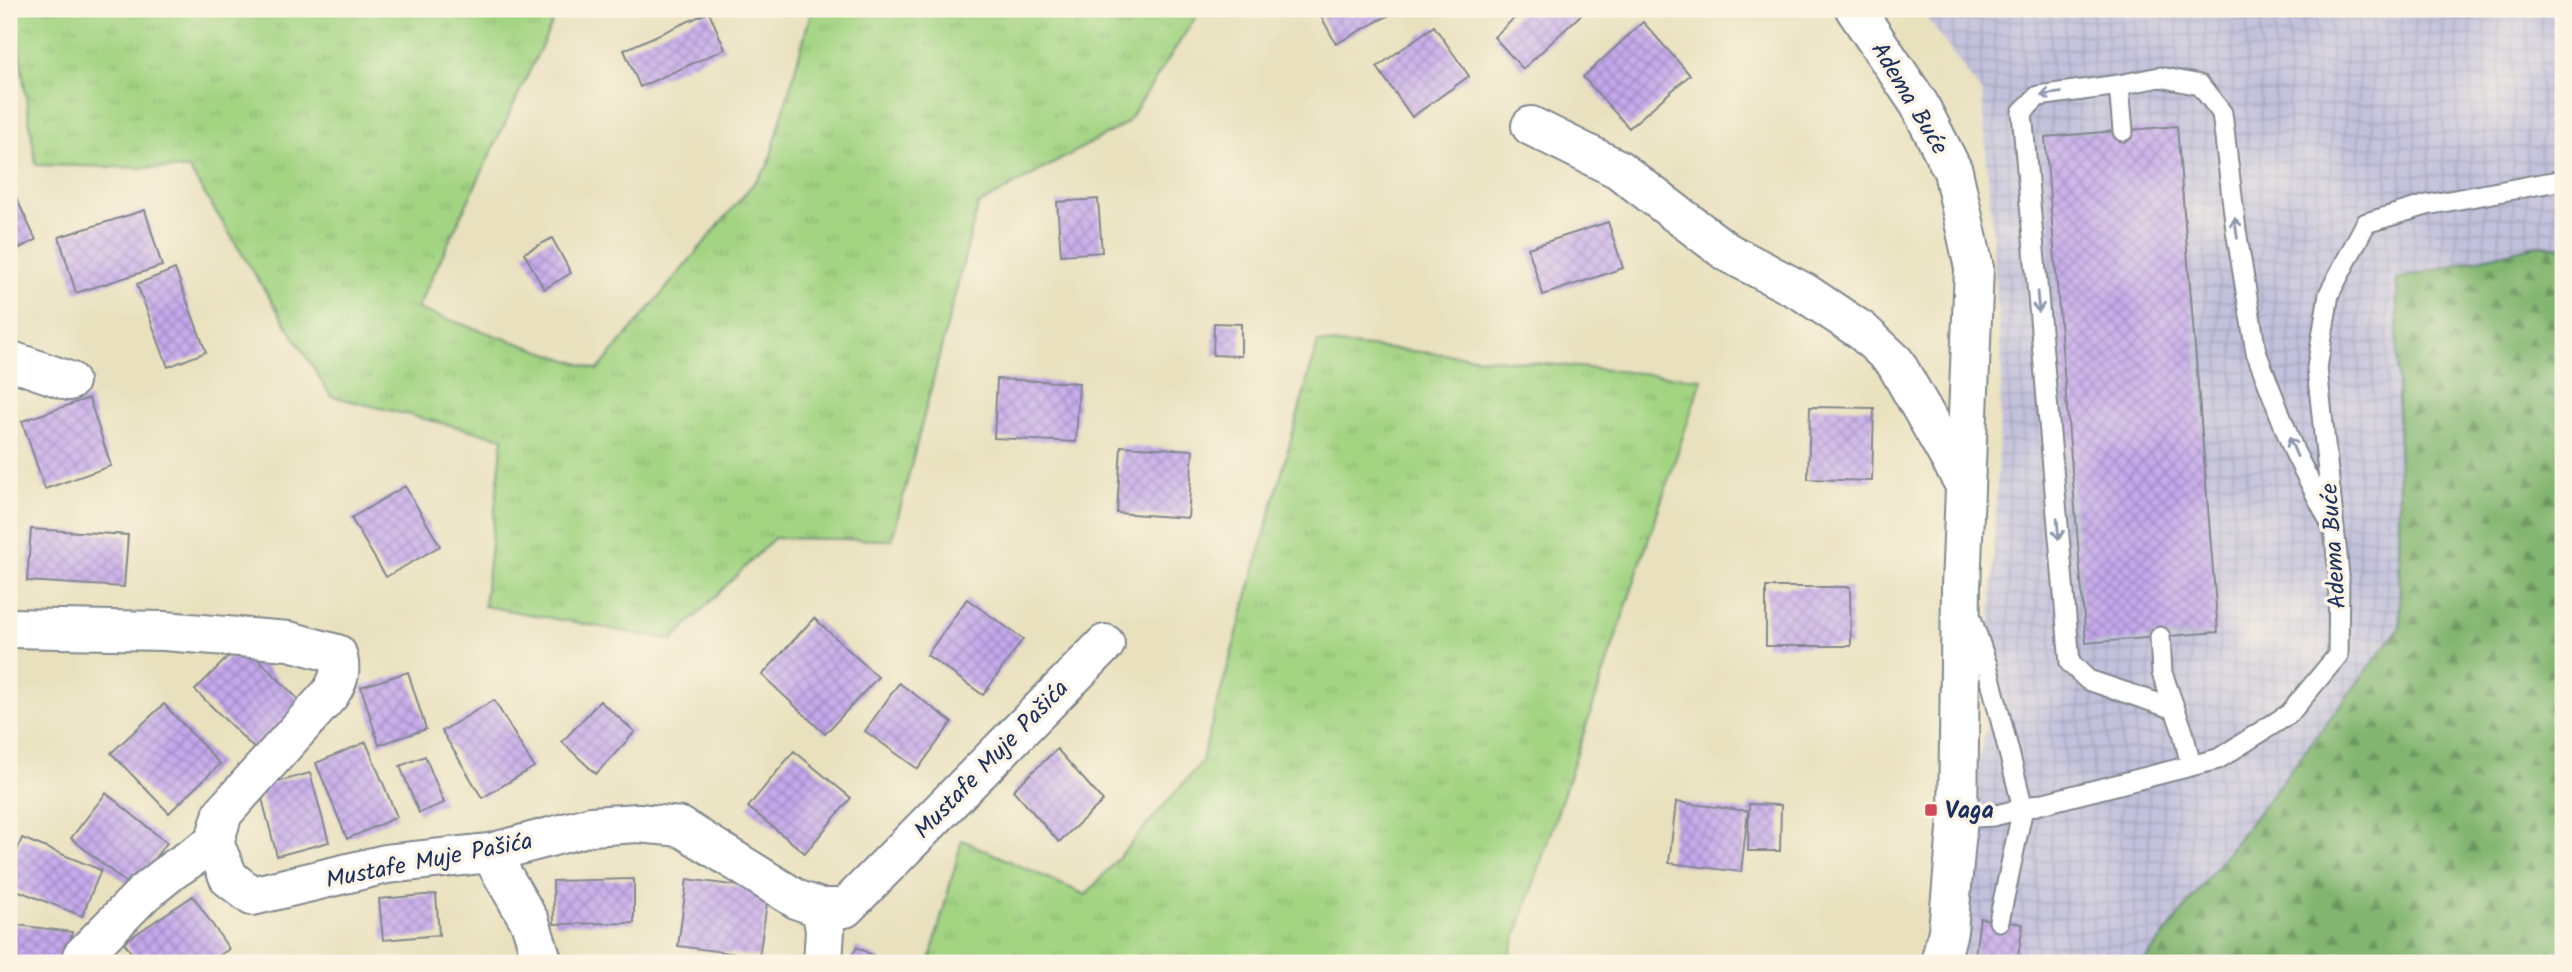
<svg xmlns="http://www.w3.org/2000/svg" width="2572" height="972" font-family="Kalam,sans-serif">
<style>
.industrial{fill:url(#industrial-grid)}
.grass{fill:url(#grass-tufts);stroke:#5f8270;stroke-width:2}
.forest{fill:url(#forest-firs);stroke:#4e7267;stroke-width:2}
.building{fill:url(#building-cross-hatch)}
.lines{fill:none;stroke-linecap:round;stroke-linejoin:round}
.service-casing{stroke:#82888e;stroke-width:23}
.minor-casing{stroke:#82888e;stroke-width:42}
.tertiary-casing{stroke:#82888e;stroke-width:42}
.service{stroke:#fff;stroke-width:19}
.minor{stroke:#fff;stroke-width:38}
.tertiary{stroke:#fff;stroke-width:38}
.oneway{stroke:#8d97ae}
.poi-dot{fill:#d1495b;stroke:#fcf5e5;stroke-width:2.5}
.labels{text-anchor:middle;stroke-width:7;stroke-linejoin:round;paint-order:stroke}
.street-label{font-size:24px;fill:#1b2f5e;stroke:#fcf5e5}
.poi-label{font-size:24px;font-weight:bold;fill:#1b2f5e;stroke:#fcf5e5;text-anchor:start}
</style>
<defs>
<pattern id="industrial-grid" width="8" height="8" patternUnits="userSpaceOnUse" patternTransform="scale(1.75)"><rect width="8" height="8" fill="#c2c1dc"/><path d="M0 4h8M4 0v8" fill="none" stroke="#a6a6bf"/></pattern>
<pattern id="grass-tufts" width="24" height="20" patternUnits="userSpaceOnUse" patternTransform="scale(1.75)"><rect width="24" height="20" fill="#a3d482"/><path d="M3 7l-1-3M5 7V3M7 7l1-3M15 17l-1-3M17 17v-4M19 17l1-3" fill="none" stroke="#8cb673"/></pattern>
<pattern id="forest-firs" width="22" height="20" patternUnits="userSpaceOnUse" patternTransform="scale(1.75)"><rect width="22" height="20" fill="#82b670"/><path d="M5 1l3.5 6h-7zM16 11l3.5 6h-7z" fill="#6a945f"/></pattern>
<pattern id="building-cross-hatch" width="8" height="8" patternUnits="userSpaceOnUse" patternTransform="scale(1.75)"><rect width="8" height="8" fill="#c5a8eb"/><path d="M0 0l8 8M0 8l8-8" fill="none" stroke="#9f89c2"/></pattern>
</defs>
<rect width="100%" height="100%" fill="#fcf5e5"/>
<filter id="ink" filterUnits="userSpaceOnUse"><feTurbulence type="fractalNoise" baseFrequency=".0143" numOctaves="2"/><feDisplacementMap in="SourceGraphic" scale="14" xChannelSelector="R" yChannelSelector="G"/><feConvolveMatrix kernelMatrix="1 2 1 2 8 2 1 2 1" color-interpolation-filters="sRGB"/></filter>
<filter id="wash" filterUnits="userSpaceOnUse"><feTurbulence type="fractalNoise" baseFrequency=".00686" numOctaves="4" result="noise"/><feDisplacementMap in="SourceGraphic" scale="28" xChannelSelector="R" yChannelSelector="G"/><feGaussianBlur stdDeviation="1.57" result="paint"/><feColorMatrix in="noise" values="0 0 0 0 0 0 0 0 0 0 0 0 0 0 0 0 0 1.4 0 .05"/><feComposite in="paint" operator="in"/></filter>
<g filter="url(#wash)">
<rect width="100%" height="100%" fill="#e9e1be"/>
<!-- industrial -->
<path class="industrial" d="M1920,9H2563V590L2155,963H1933L1986,729L2002,371L1982,93Z"/>
<!-- grass -->
<path class="grass" d="M13,9H559L417,309L598,370L768,166L812,9H1201L1127,123L978,205L892,540L774,538L672,640L484,606L503,438L331,396L189,169L36,165Z
M1318,342L1702,379L1507,963H929L962,840L1086,895L1201,763Z"/>
<!-- forest -->
<path class="forest" d="M2537,245L2563,247V963H2143L2400,627L2397,279Z"/>
<g id="blocks">
<!-- building -->
<path class="building" d="M1317,9H1400L1336,44Z
M1524,9H1587L1523,69L1494,37Z
M709,12L725,49L640,87L624,50Z
M1643,22L1690,75L1629,128L1583,77Z
M1434,26L1469,76L1412,117L1377,67Z
M2177,126L2218,632L2086,643L2045,137Z
M11,187L36,240L9,253V188Z
M1098,199L1102,252L1061,255L1057,202Z
M145,210L162,266L76,293L59,237Z
M1608,222L1623,268L1543,295L1528,248Z
M552,238L571,273L544,289L524,253Z
M175,269L206,352L168,367L137,284Z
M1214,323L1241,324V356L1213,355Z
M997,379L1079,383L1076,442L994,438Z
M89,398L111,466L45,489L22,421Z
M1810,407L1874,408L1872,481L1808,479Z
M1121,446L1193,450L1188,518L1117,513Z
M405,486L440,546L386,577L351,518Z
M31,529L128,535L124,587L27,581Z
M1766,587H1850L1851,646H1766Z
M967,599L1023,639L983,695L927,655Z
M814,618L878,677L825,734L762,675Z
M242,643L306,707L260,754L195,690Z
M408,672L426,729L379,745L361,687Z
M899,683L952,722L918,769L865,731Z
M494,700L534,767L482,798L442,731Z
M600,701L635,732L596,774L562,742Z
M164,704L220,764L169,813L111,753Z
M366,742L397,817L347,839L316,763Z
M1057,749L1103,801L1059,842L1013,790Z
M794,751L851,798L805,853L748,807Z
M425,756L444,803L419,813L400,766Z
M310,773L329,842L277,856L259,787Z
M106,793L167,843L131,887L71,838Z
M1676,802L1748,811L1741,872L1669,863Z
M1749,804L1781,805L1780,851H1748Z
M22,838L101,870L82,916L9,887V871Z
M634,879V923L554,924L553,881Z
M687,879L769,890L759,957L678,946Z
M436,894L439,935L383,940L379,899Z
M193,896L229,949L208,963H138L124,942Z
M1980,918L2023,924L2017,963H1974Z
M9,924L72,932L68,963H9Z
M857,947L886,963H848Z"/>
</g>
</g>
<g filter="url(#ink)">
<use href="#blocks" fill-opacity="0" stroke="#82888e" stroke-width="2"/>
<g class="lines">
<defs>
<path id="service" d="M2119,85L2038,96L2022,112L2070,663L2088,680L2175,709
M2123,131L2119,85L2160,77L2200,85L2222,113L2236,230L2256,352L2294,451L2329,520
M1971,618L1987,665L2023,808L1999,921
M2160,637L2162,673L2183,732L2191,766
M1958,818L1993,816L2218,759L2289,714L2338,655L2339,575L2317,368L2329,294L2366,223L2427,205L2563,180"/>
<path id="minor" d="M1531,126L1618,169L1727,252L1805,293L1862,331L1895,362L1965,485
M9,360L69,381
M9,628L164,631L289,641L337,654C342,671 339,680 330,694L223,813L214,843L229,878L252,896L386,864L490,853L591,826L638,823L681,827L798,900L821,908H845L1105,644
M490,853L530,922L543,963
M821,908L825,930L823,963
M82,956L143,894L173,870L214,843"/>
<path id="tertiary" d="M1855,9L1919,104L1953,171L1974,268L1961,587L1958,818L1948,931L1940,963"/>
</defs>
<!-- service casing -->
<use href="#service" class="service-casing"/>
<!-- minor casing -->
<use href="#minor" class="minor-casing"/>
<!-- tertiary casing -->
<use href="#tertiary" class="tertiary-casing"/>
<!-- service -->
<use href="#service" class="service"/>
<!-- minor -->
<use href="#minor" class="minor"/>
<!-- tertiary -->
<use href="#tertiary" class="tertiary"/>
</g>
<!-- one-way arrows -->
<defs><path id="oneway-shaft" d="M-6 0H5M1.5-3L5.5 0L1.5 3" fill="none" stroke-width="1.6" stroke-linecap="round" stroke-linejoin="round" transform="scale(1.75)"/></defs>
<g class="oneway">
<use href="#oneway-shaft" transform="translate(2051 94) rotate(172)"/>
<use href="#oneway-shaft" transform="translate(2236 228) rotate(-98)"/>
<use href="#oneway-shaft" transform="translate(2038 302) rotate(85)"/>
<use href="#oneway-shaft" transform="translate(2293 447) rotate(-113)"/>
<use href="#oneway-shaft" transform="translate(2058 529) rotate(85)"/>
</g>
</g>
<!-- markers -->
<rect class="poi-dot" x="1924" y="803" width="14" height="14" rx="3.5"/>
<g class="labels">
<!-- street labels -->
<g class="street-label">
<text transform="translate(1910 98) rotate(59)" y="8">Adema Buće</text>
<text transform="translate(2333 546) rotate(-94)" y="8">Adema Buće</text>
<text transform="translate(991 759) rotate(-46)" y="8">Mustafe Muje Pašića</text>
<text transform="translate(429 860) rotate(-11)" y="8">Mustafe Muje Pašića</text>
</g>
<!-- poi labels -->
<g class="poi-label">
<text x="1945" y="818">Vaga</text>
</g>
</g>
<!-- margin -->
<rect width="2572" height="972" fill="none" stroke="#fcf5e5" stroke-width="35"/>
</svg>
